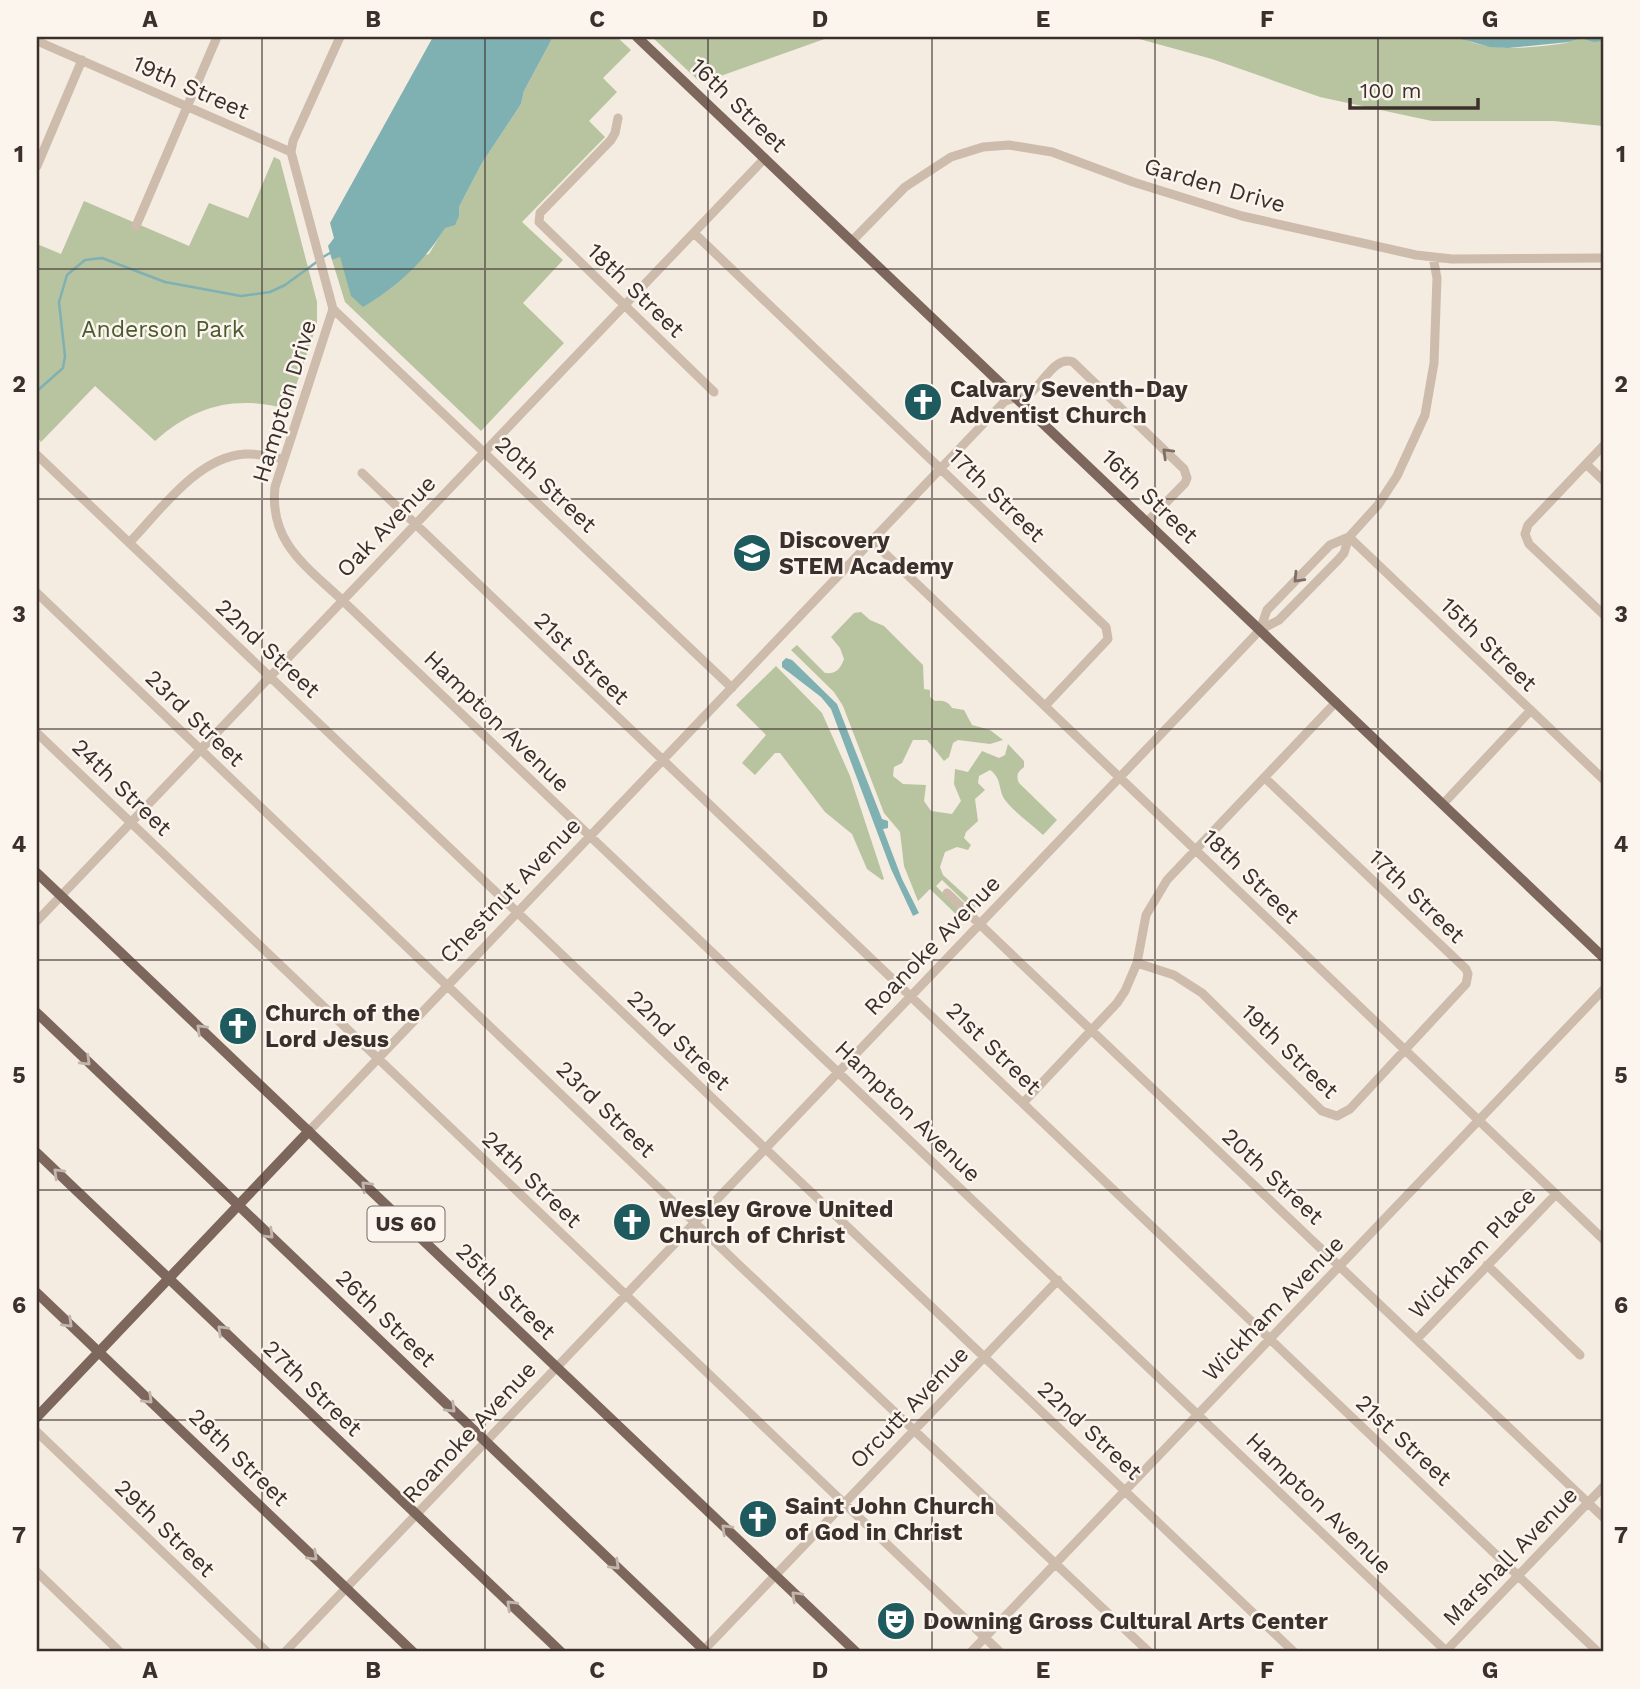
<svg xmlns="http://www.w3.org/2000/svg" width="1640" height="1689" font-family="'Work Sans',sans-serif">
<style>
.green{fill:#b8c4a0}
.water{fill:#7fb0b2}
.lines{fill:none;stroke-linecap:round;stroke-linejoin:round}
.stream{stroke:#7fb0b2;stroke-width:2.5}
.minor{stroke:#cdbbac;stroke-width:9}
.major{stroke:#7d675c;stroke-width:10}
.oneway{stroke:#7d6f65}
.oneway2{stroke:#c2b5ac}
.grid{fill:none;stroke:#3b302b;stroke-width:2;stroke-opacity:0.55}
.labels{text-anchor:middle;stroke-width:5;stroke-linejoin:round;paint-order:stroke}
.shield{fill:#fbf5ee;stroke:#756b66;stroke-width:2}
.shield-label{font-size:21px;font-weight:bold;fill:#3b302b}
.street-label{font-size:23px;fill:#3b302b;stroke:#fbf5ee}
.park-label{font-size:23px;fill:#4a5a2e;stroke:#fbf5ee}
.poi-label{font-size:23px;font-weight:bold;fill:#3b302b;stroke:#fbf5ee;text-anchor:start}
.neatline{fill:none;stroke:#3b302b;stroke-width:2.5}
.grid-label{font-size:23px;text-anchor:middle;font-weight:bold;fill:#3b302b}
</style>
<rect width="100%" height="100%" fill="#f4ebe1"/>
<!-- green -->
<path class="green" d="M553,37H617L631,50L603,78L617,92L589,121L605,137L522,222L563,260L523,303L564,343L481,431L345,302L332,260L340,256L346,275L429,254L445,227L459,216V207L482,163L521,104L524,91Z
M652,37H830L701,83Z
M1132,37H1459C1491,53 1531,48 1566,43C1571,42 1577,38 1582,38C1590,39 1595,42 1603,41V126L1554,121H1432L1320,97L1212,59Z
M274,157L280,160L317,302V324L288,409C236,395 195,405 155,441L95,386L41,442L37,437V244L61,254L84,201L189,246L209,203L248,218Z
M861,612L870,620L884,626L923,665L924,689L930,690V697L935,701C942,700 948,701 952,708L964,710L972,725L990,730L1003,740L990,744L958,740L953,743L949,757L944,761L927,740H913L902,763L894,767L893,776L903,784L926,785L924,801L931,811L952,814L961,801L954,784L955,769L968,772L982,751L999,758L1005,755L1008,744L1024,761V767C1017,772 1016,776 1019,783L1057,820L1043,835C1031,824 1015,813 1005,800C998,790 1002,778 990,770L979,776L978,783L985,790L975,799L978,821L966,832L964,838L971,845L968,850L957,847L945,852L940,867L943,875L977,906L972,909L942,880L936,886L966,917L963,921L930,889L918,901L904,866L900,832L884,813L843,706L834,692L791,650L797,645L825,673C837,674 840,669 844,659L840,648L831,637L854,613Z
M776,666L822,713L850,776L884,879L882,880L867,869L852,834L825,812L780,753H775L755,775L742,763L766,735L736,705Z"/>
<!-- water -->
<path class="water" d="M433,37H553L524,91L521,104L482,163L459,207V216L455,225L445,228C423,263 398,286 363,307L351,296L340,257L332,260L328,246L334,238L330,223Z
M1603,37V41L1594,42L1581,38L1569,42L1508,48L1490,47L1458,38Z
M786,658L792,660L837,704L882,819L888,821V828L883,829L902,879L919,913L913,916L891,869L831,709L821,697L782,667V662Z"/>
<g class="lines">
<!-- stream -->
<path class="stream" d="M323,257L330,253
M37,391L63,368L65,356L59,302L67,275L85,260L102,258L165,282L241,296L270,292L285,285L318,261"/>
<!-- minor -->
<path class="minor" d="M340,37L293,141L291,152L333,309L275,487C269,542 306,566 342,600L1447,1652
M37,41L291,152
M618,118L615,133L611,140L540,213L539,222L714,392
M37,166L82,60
M136,226L217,37
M694,233L1106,627L1108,639L1045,706
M852,241L905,187L951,157L983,147L1009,145L1052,152L1133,182L1242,216L1416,255L1452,259L1603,258
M333,309L732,688
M37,455L1294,1652
M1586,464L1603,480
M362,473L1598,1652
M1525,534L1528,525L1603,446
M1525,534L1529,544L1603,614
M1349,537L1603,779
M872,541L1603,1239
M129,543C160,511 197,457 245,454C258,453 270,457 283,459
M37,593L738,1264L1149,1652
M1260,630L1267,610L1330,545L1349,537
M37,733L1000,1652
M1443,804L1531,710
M947,893L1603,1517
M37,921L765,158
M1137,963L1174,975L1202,993L1322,1111L1337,1116L1350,1109L1466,984L1468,974L1466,969L1265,778
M1023,1103L1117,1003L1125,991L1137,963L1146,915L1167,880L1336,702
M309,1131L1004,402C1012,397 1018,399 1026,396C1042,388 1053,355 1073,362L1184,469L1187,478L1185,483L1147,522
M1487,1265L1580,1355
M1417,1339L1556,1194
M37,1432L267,1652
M37,1572L120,1652
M285,1652L1204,689L1260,630L1279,620L1338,560L1344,553L1349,537L1378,505L1397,476L1425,415L1434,363L1437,278L1433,257
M702,1652L1058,1280
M971,1652L1603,990
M1445,1652L1603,1487"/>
<!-- major -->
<path class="major" d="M637,37L1603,957
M37,873L856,1652
M37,1013L706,1652
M37,1153L561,1652
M37,1293L413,1652
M37,1417L309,1131"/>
</g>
<!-- one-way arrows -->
<defs><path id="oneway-chevron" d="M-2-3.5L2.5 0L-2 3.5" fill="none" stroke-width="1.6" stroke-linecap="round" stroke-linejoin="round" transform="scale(1.75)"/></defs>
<g class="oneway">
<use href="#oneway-chevron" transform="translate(1167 453) rotate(-136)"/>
<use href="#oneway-chevron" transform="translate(1298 578) rotate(134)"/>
</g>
<g class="oneway2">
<use href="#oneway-chevron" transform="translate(201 1029) rotate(-136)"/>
<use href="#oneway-chevron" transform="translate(86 1061) rotate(44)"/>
<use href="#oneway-chevron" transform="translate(58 1173) rotate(-136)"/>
<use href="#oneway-chevron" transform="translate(366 1186) rotate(-136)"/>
<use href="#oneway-chevron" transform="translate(269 1234) rotate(44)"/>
<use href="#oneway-chevron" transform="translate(68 1323) rotate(44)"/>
<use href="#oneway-chevron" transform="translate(222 1330) rotate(-136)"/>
<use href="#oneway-chevron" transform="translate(148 1399) rotate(44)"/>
<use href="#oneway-chevron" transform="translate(451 1408) rotate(44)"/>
<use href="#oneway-chevron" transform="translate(726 1529) rotate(-136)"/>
<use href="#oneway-chevron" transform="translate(313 1556) rotate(44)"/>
<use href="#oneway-chevron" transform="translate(615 1565) rotate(44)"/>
<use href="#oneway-chevron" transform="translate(796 1596) rotate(-136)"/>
<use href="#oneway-chevron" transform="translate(511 1605) rotate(-136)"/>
</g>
<!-- grid -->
<path class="grid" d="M262,37V1652M485,37V1652M708,37V1652M932,37V1652M1155,37V1652M1378,37V1652M37,269H1603M37,499H1603M37,729H1603M37,960H1603M37,1190H1603M37,1420H1603"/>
<!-- icons -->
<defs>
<symbol id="church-disc" viewBox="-11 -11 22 22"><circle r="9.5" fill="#1f5a5e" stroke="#fbf5ee"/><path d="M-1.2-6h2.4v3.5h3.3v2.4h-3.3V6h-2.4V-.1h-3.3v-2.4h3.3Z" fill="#fff"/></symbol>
<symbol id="school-disc" viewBox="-11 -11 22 22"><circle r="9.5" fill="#1f5a5e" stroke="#fbf5ee"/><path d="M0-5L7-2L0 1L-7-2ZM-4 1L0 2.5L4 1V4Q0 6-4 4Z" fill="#fff"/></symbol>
<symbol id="theatre-disc" viewBox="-11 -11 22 22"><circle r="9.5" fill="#1f5a5e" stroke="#fbf5ee"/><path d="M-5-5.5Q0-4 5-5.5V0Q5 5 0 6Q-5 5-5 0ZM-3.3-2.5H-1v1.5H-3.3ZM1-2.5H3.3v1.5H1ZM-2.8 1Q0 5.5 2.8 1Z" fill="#fff"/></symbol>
</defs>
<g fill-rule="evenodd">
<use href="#church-disc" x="901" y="380" width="44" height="44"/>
<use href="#school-disc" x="730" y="531" width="44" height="44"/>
<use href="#church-disc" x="216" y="1004" width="44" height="44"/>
<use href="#church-disc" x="610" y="1200" width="44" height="44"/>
<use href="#church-disc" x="736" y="1497" width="44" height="44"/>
<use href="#theatre-disc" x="874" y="1599" width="44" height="44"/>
</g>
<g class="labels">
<!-- shield labels -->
<rect class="shield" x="367.5" y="1206.5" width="77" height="35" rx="5"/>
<g class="shield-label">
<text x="406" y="1231">US 60</text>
</g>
<!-- street labels -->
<g class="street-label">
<text transform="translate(191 87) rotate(24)" y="8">19th Street</text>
<text transform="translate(739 105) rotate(44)" y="8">16th Street</text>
<text transform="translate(1215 185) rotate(16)" y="8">Garden Drive</text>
<text transform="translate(636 290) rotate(44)" y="8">18th Street</text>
<text transform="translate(284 401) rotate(-73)" y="8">Hampton Drive</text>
<text transform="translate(546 484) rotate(43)" y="8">20th Street</text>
<text transform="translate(997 495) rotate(44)" y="8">17th Street</text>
<text transform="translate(1150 496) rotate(44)" y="8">16th Street</text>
<text transform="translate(386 526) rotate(-46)" y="8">Oak Avenue</text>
<text transform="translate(1489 644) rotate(44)" y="8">15th Street</text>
<text transform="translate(268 648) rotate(43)" y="8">22nd Street</text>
<text transform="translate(582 658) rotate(44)" y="8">21st Street</text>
<text transform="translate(195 718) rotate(44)" y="8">23rd Street</text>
<text transform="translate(497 721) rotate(44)" y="8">Hampton Avenue</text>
<text transform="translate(122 787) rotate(44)" y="8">24th Street</text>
<text transform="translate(1251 876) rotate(44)" y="8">18th Street</text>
<text transform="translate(510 890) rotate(-46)" y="8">Chestnut Avenue</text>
<text transform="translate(1417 896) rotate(44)" y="8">17th Street</text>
<text transform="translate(932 945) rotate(-46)" y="8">Roanoke Avenue</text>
<text transform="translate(679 1040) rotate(44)" y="8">22nd Street</text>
<text transform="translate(994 1048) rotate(44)" y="8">21st Street</text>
<text transform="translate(1290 1051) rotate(44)" y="8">19th Street</text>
<text transform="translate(606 1109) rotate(44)" y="8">23rd Street</text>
<text transform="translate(908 1111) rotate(44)" y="8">Hampton Avenue</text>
<text transform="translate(1273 1176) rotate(43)" y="8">20th Street</text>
<text transform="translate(532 1179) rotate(44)" y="8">24th Street</text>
<text transform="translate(1472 1253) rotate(-46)" y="8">Wickham Place</text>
<text transform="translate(506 1291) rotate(44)" y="8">25th Street</text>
<text transform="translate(1273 1308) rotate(-46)" y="8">Wickham Avenue</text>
<text transform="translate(386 1318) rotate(44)" y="8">26th Street</text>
<text transform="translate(313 1388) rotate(44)" y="8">27th Street</text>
<text transform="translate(909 1407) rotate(-46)" y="8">Orcutt Avenue</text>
<text transform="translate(1090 1430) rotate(43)" y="8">22nd Street</text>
<text transform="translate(469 1432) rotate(-47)" y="8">Roanoke Avenue</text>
<text transform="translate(1404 1440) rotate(43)" y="8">21st Street</text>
<text transform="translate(239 1457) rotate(44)" y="8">28th Street</text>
<text transform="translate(1319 1503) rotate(44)" y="8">Hampton Avenue</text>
<text transform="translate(165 1528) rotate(44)" y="8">29th Street</text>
<text transform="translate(1510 1556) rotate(-46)" y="8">Marshall Avenue</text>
</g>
<!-- park labels -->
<g class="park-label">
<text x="163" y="337">Anderson Park</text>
</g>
<!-- poi labels -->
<g class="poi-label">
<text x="950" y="397">Calvary Seventh-Day<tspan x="950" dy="26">Adventist Church</tspan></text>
<text x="779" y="548">Discovery<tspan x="779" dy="26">STEM Academy</tspan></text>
<text x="265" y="1021">Church of the<tspan x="265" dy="26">Lord Jesus</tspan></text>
<text x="659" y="1217">Wesley Grove United<tspan x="659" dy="26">Church of Christ</tspan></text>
<text x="785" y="1514">Saint John Church<tspan x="785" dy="26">of God in Christ</tspan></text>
<text x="923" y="1629">Downing Gross Cultural Arts Center</text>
</g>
</g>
<!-- border -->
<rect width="1640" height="1689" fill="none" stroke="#fbf5ee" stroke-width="77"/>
<!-- scale -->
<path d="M1350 98v10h128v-10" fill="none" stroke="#3b302b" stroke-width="3.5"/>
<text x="1360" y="98" font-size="21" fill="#3b302b" stroke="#fbf5ee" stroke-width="5" paint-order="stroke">100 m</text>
<rect x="38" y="38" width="1564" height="1612" class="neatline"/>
<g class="grid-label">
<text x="150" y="27">A</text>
<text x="373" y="27">B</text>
<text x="597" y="27">C</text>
<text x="820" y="27">D</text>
<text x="1043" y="27">E</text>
<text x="1267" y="27">F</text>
<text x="1490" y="27">G</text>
<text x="19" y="162">1</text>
<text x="1621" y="162">1</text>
<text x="19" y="392">2</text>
<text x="1621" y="392">2</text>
<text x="19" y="622">3</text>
<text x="1621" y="622">3</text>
<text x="19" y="852">4</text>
<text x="1621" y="852">4</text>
<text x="19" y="1083">5</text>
<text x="1621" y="1083">5</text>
<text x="19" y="1313">6</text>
<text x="1621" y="1313">6</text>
<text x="19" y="1543">7</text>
<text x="1621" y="1543">7</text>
<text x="150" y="1678">A</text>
<text x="373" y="1678">B</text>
<text x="597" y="1678">C</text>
<text x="820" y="1678">D</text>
<text x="1043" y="1678">E</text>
<text x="1267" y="1678">F</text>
<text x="1490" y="1678">G</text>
</g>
</svg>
